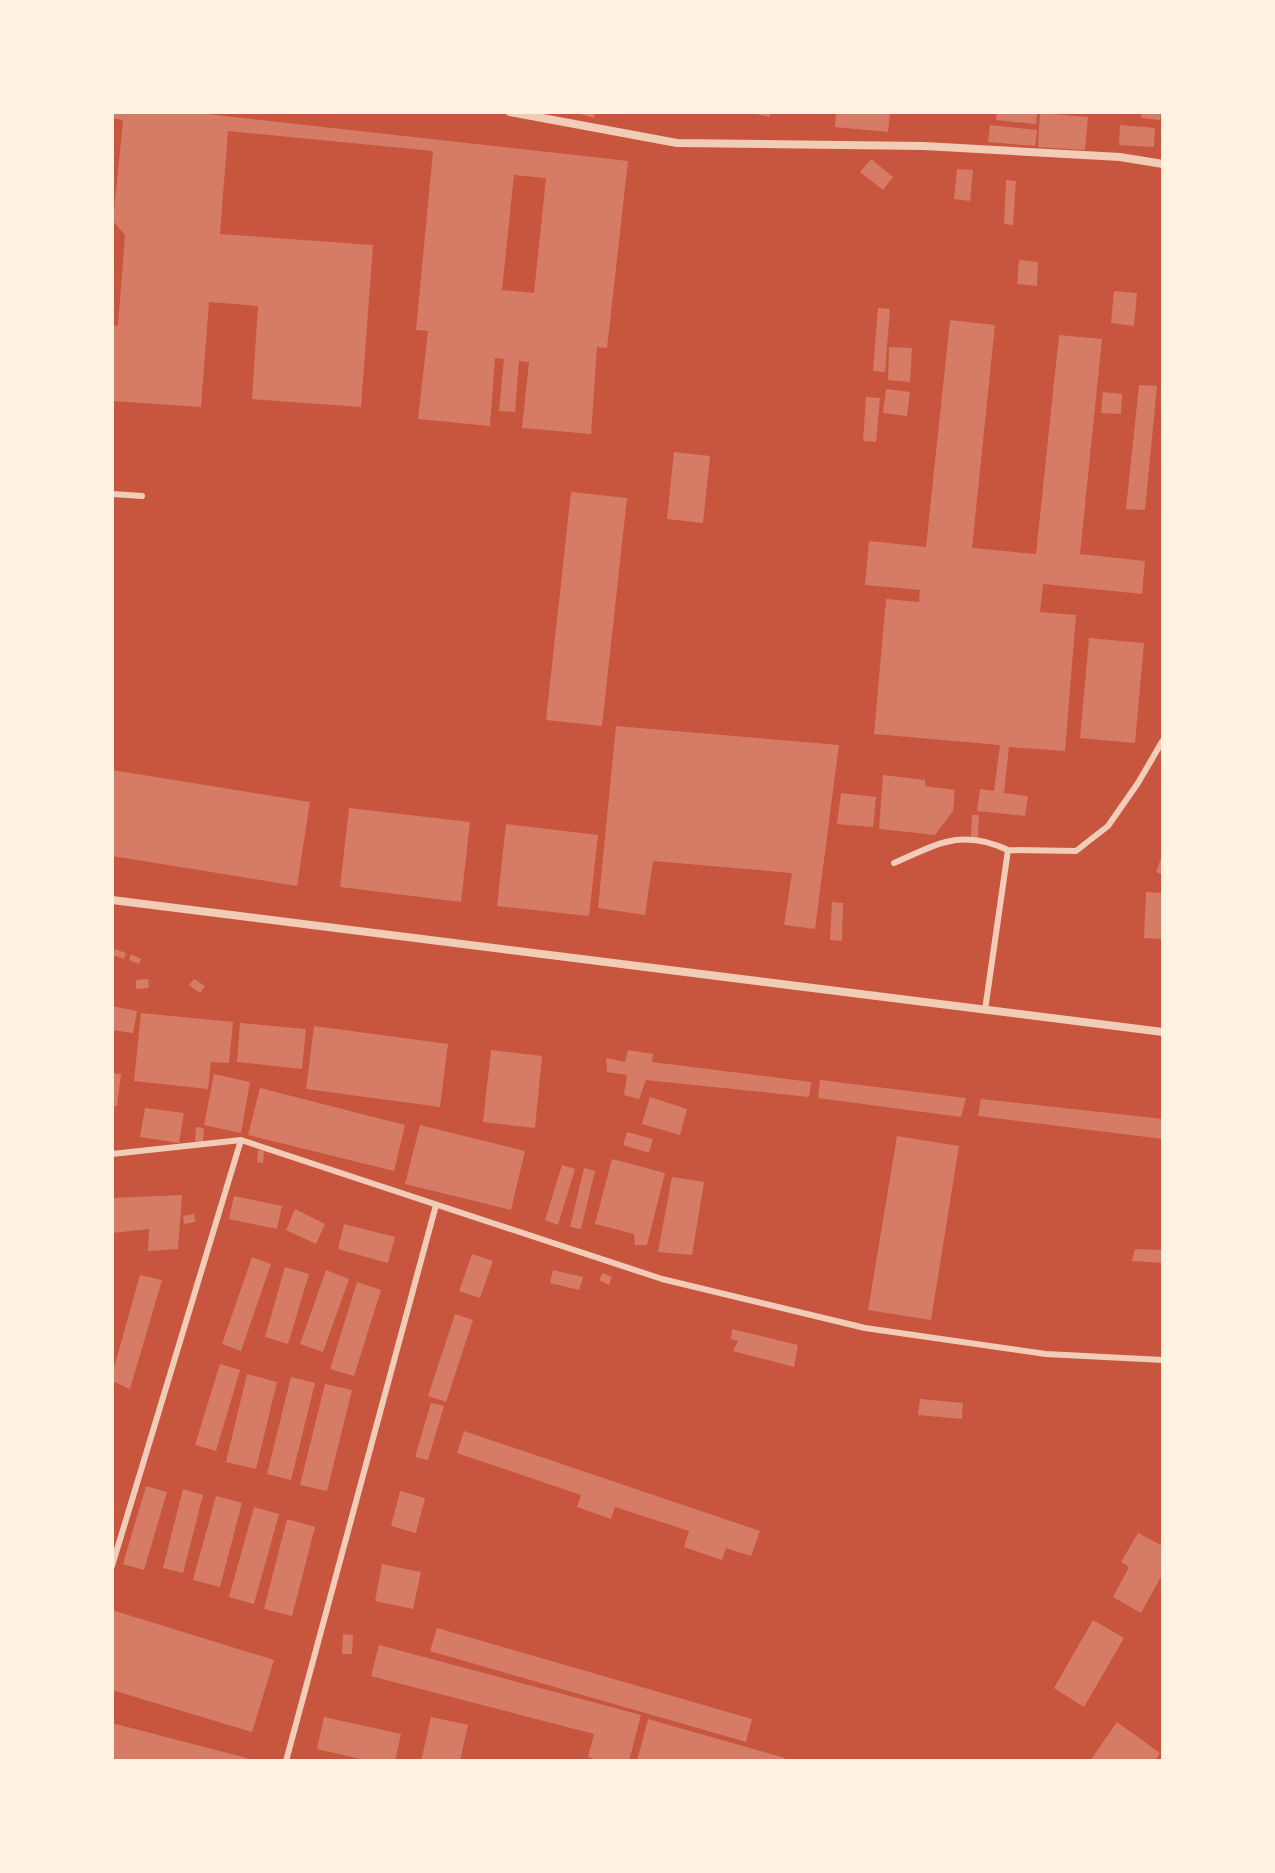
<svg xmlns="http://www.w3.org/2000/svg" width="1275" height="1873" font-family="Poppins,sans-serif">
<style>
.building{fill:#d67c66;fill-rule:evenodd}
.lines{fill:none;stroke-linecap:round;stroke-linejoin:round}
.service{stroke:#f1ccb7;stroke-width:6}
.minor{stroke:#f1ccb7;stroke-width:8}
</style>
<rect width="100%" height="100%" fill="#c8553d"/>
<!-- building -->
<path class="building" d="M112,112H189L628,161L607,348L597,347L591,434L522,428L529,362L519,361L515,412L499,411L504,359L495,358L490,426L418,419L428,331L416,330L433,151L228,131L220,234L373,245L361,407L252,399L258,306L209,302L201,407L112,401V325L118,326L125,235L113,221L123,120L112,118ZM514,175L546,178L534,293L502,290Z
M573,112H595L594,118Z
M747,112H770V117Z
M836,112H890L888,132L835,127Z
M997,112H1037L1036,124L996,120Z
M1142,112H1161L1160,120L1141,118Z
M1040,113L1088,117L1085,150L1038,147Z
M990,125L1037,130L1035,146L988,142Z
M1120,125L1155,128L1154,147L1119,145Z
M871,159L893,177L883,190L860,172Z
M957,169L973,170L970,201L954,199Z
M1006,180L1016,181L1013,225L1004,224Z
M1019,260L1038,262L1037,286L1017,284Z
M1114,291L1137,293L1134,326L1111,323Z
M878,308L890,309L885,372L873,371Z
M950,320L995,325L972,548L1036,554L1059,335L1102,339L1080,554L1145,561L1142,594L1043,584L1040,612L1076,615L1065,751L1009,747L1004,793L1028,796L1025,816L977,811L980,789L994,791L1000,745L874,734L886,599L919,602L920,590L865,585L869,541L926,547Z
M889,347L912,348L910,382L888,380Z
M1139,385L1157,386L1145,510L1126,509Z
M886,389L910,392L907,416L883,413Z
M1103,392L1122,394L1121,414L1101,413Z
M866,397L880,398L876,442L863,441Z
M674,452L710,456L703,523L667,519Z
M571,492L627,498L602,726L546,720Z
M1089,638L1144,643L1135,743L1080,738Z
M616,726L839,745L815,929L784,925L792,873L653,861L645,915L598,908Z
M112,770L310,802L297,886L112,856Z
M883,775L925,780V786L955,790L953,811L935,835L879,829Z
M841,793L876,797L873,827L837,824Z
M349,808L470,822L461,902L340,887Z
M972,815H979L978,838H971Z
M506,824L598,835L589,916L497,906Z
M1163,853V875L1156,872Z
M1146,892L1163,893V939L1144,938Z
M832,902L843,903L842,941L830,940Z
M115,949L126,953L124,959L113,955Z
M131,954L141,959L139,964L129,960Z
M148,979L149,988L136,989V980Z
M194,979L205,986L200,993L189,985Z
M112,1006L137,1011L133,1033L112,1030Z
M141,1013L233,1022L229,1063L211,1062L208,1089L134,1081Z
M240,1023L306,1029L302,1069L237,1062Z
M314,1026L448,1044L440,1107L306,1089Z
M491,1050L542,1056L535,1128L483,1122Z
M628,1050L653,1054L652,1062L811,1082L809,1097L646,1080L639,1099L624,1095L627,1075L607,1072L606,1058L625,1062Z
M112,1073L121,1074L117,1106H112Z
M214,1074L250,1082L241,1133L204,1125Z
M820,1080L966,1098L961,1117L818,1098Z
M260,1088L405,1125L394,1171L248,1135Z
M650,1097L687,1109L680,1135L642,1124Z
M981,1099L1163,1119V1139L978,1116Z
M145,1108L184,1113L179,1143L140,1137Z
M420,1125L525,1151L511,1210L405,1184Z
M196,1127L204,1128L203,1142L195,1141Z
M627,1132L653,1139L649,1153L623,1145Z
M897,1136L959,1146L931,1320L868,1310Z
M258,1150L264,1151L263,1163L257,1162Z
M612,1159L665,1173L647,1245H635L634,1234L595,1224Z
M562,1165L575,1169L558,1225L545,1220Z
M584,1168L595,1171L581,1229L570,1227Z
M672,1177L704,1182L692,1255L658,1252Z
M182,1195L178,1249L148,1251L149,1229L112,1233V1198Z
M234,1196L282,1206L277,1229L229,1219Z
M295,1209L325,1224L316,1244L286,1230Z
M194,1214L195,1222L184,1224L183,1216Z
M344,1224L395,1237L388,1263L338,1249Z
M1135,1249L1163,1250V1263L1132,1261Z
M472,1254L493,1261L480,1298L459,1291Z
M252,1257L271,1264L241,1351L222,1344Z
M285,1267L309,1274L288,1344L265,1337Z
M326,1270L349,1279L323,1352L300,1344Z
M553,1270L583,1277L579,1290L550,1283Z
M603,1273L612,1277L609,1285L599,1280Z
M140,1275L162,1280L130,1389L112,1381V1375Z
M357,1282L381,1290L354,1376L330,1369Z
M455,1314L473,1320L446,1402L428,1396Z
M732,1329L798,1345L794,1367L733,1351L738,1341L731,1339Z
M220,1364L240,1370L216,1451L195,1445Z
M247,1374L277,1382L256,1469L226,1462Z
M291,1377L315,1383L291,1480L267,1474Z
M325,1384L352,1390L327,1491L300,1485Z
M920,1399L963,1403L962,1419L918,1415Z
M431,1403L444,1406L428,1460L415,1457Z
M464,1431L760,1531L751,1556L726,1548L722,1560L684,1547L689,1531L615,1507L611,1519L577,1507L581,1495L457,1453Z
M146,1486L167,1492L144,1570L123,1564Z
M183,1489L203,1495L183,1573L163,1568Z
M400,1491L425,1498L416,1533L391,1526Z
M216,1496L242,1503L220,1587L193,1580Z
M254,1507L279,1514L254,1604L229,1597Z
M287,1519L315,1527L292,1616L264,1609Z
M1138,1533L1163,1546V1573L1141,1613L1113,1597L1129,1567L1121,1562Z
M382,1564L421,1572L413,1609L375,1601Z
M112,1610L274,1660L252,1732L112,1690Z
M1093,1620L1124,1638L1084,1707L1054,1688Z
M437,1628L752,1719L746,1742L430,1651Z
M343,1634L353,1635L352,1654H342Z
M379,1645L641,1715L629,1761H601L588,1757L594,1734L371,1676Z
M324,1717L401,1734L395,1761H369L317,1749Z
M431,1717L468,1725L460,1761H421Z
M648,1719L785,1758L784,1761H637Z
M1117,1722L1160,1753L1155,1761H1090Z
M112,1723L247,1758L246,1761H112Z"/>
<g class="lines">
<!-- service -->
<path class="service" d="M112,494L142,496
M1008,850L1076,851L1108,826L1138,783L1163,740
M894,863C938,844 961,828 1008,850L985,1010
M112,1154L241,1140L662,1279L865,1328L1046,1354L1163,1360
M112,1566L241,1140
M286,1761L436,1205"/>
<!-- minor -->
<path class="minor" d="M510,112L677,143L924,146L1120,157L1163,164
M112,900L1163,1032"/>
</g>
<!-- border -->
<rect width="1275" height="1873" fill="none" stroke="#fff3e0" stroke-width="228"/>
</svg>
